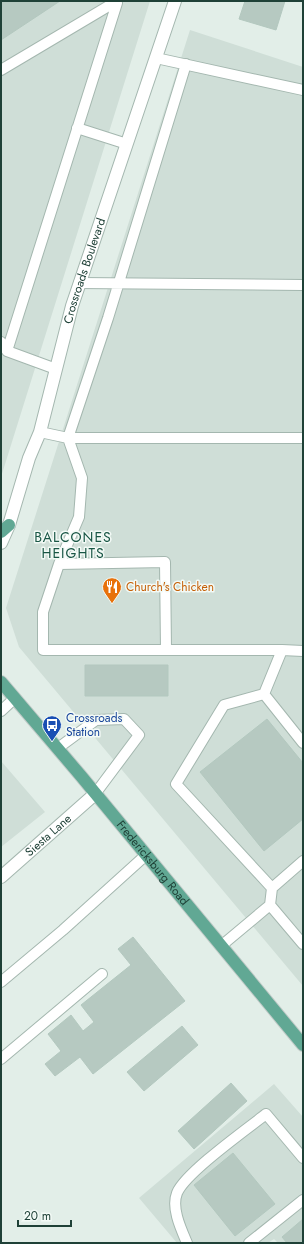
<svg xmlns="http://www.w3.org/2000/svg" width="304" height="1244" font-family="Jost,sans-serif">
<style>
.built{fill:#cfded7}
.building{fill:#b6c9c1;stroke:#b3c8bf}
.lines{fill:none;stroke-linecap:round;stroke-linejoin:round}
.service-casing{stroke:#a4b7af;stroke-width:12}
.minor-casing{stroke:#a4b7af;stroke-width:14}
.tertiary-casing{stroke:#a4b7af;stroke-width:14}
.primary-casing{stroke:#c0cac7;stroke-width:14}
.service{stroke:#fff;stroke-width:10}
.minor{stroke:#fff;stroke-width:12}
.tertiary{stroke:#fff;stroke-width:12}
.primary{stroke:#61a894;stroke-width:12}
.labels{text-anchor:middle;stroke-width:3;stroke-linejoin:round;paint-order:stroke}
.street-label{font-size:12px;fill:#1f4137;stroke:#f3faf6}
.food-label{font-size:12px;fill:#c56008;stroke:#f3faf6;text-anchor:start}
.transit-label{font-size:12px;fill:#164399;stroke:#f3faf6;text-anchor:start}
.quarter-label{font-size:14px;letter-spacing:1px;fill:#195645;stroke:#f3faf6}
</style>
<rect width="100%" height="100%" fill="#e2eee8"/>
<!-- built -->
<path class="built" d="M1,1H150L1,477Z
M190,30L303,67V986L19,647L6,608Z
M1,761L45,812L1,847Z
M274,1084L303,1117V1243H278L274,1239L268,1243H177L139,1198Z"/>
<!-- building -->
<path class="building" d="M1,1H60L1,40Z
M245,1H285L276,30L239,19Z
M85,665H168V696H85Z
M267,719L303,763V819L264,851L200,772Z
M133,937L185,1001L93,1074L80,1057L55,1076L45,1064L61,1051L48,1034L71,1015L83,1031L94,1022L81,1005L131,965L118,949Z
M182,1026L198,1045L144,1091L127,1072Z
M231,1083L247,1101L194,1149L178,1131Z
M233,1153L275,1204L235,1236L194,1185Z
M303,1219V1243H287L282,1237Z"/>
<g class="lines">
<defs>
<path id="service" d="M156,58L303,90
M186,64L108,318L68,438H303
M1,70L117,1
M77,128L127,144
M79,283L303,285
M1,342L7,351L56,369
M7,351L117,3
M40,432L68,438L82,478L79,517L59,564L165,562L166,650H282L264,694L224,705L176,784L272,888L270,905
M59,564L43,612V650H166
M282,650L303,651
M264,694L303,743
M1,711L15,698
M58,748L96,720L124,719L139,735L95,794
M272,888L303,861
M221,946L270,905L303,944
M1,982L63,930L146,855
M1,1059L102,974
M187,1243C181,1229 171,1208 177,1193C185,1173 247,1129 266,1114L303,1158
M249,1243L303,1200"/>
<g id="minor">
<path id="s1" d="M1,877L95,794"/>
</g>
<g id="tertiary">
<path id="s2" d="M1,543L9,525L29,458L40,432L72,306L175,1"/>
</g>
<g id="primary">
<path d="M1,532L9,525"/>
<path id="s3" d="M1,682L81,776L303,1045"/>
</g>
</defs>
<!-- service casing -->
<use href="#service" class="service-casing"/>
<!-- minor casing -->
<use href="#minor" class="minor-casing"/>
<!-- tertiary casing -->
<use href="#tertiary" class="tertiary-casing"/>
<!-- primary casing -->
<use href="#primary" class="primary-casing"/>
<!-- service -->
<use href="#service" class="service"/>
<!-- minor -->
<use href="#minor" class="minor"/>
<!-- tertiary -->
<use href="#tertiary" class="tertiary"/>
<!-- primary -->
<use href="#primary" class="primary"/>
</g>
<!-- icons -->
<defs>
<symbol id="restaurant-pin" viewBox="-11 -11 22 30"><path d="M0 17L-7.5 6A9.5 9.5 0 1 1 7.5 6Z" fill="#e8710a" stroke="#f3faf6"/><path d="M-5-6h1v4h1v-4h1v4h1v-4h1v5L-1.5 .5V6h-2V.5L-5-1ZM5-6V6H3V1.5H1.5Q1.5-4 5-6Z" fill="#fff"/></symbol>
<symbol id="bus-pin" viewBox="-11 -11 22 30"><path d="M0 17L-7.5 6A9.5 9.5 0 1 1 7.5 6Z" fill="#1a4fb4" stroke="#f3faf6"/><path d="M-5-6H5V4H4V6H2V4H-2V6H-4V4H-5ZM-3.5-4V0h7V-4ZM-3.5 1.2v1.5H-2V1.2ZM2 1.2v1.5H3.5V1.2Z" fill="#fff"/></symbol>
</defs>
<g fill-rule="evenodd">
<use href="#restaurant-pin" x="101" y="576" width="22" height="30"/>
<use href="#bus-pin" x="41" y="714" width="22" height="30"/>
</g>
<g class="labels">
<!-- street labels -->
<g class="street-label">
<text dy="4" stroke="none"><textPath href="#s2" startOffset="285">Crossroads Boulevard</textPath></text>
<text dy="4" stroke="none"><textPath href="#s1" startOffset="63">Siesta Lane</textPath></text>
<text dy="4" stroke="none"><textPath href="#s3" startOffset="236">Fredericksburg Road</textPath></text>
</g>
<!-- food labels -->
<g class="food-label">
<text x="126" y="591">Church's Chicken</text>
</g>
<!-- transit labels -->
<g class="transit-label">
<text x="66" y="722">Crossroads<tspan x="66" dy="14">Station</tspan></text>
</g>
<!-- quarter labels -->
<g class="quarter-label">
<text x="73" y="542">BALCONES<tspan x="73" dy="16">HEIGHTS</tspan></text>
</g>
</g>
<!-- border -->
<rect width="304" height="1244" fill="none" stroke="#1f4137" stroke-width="4"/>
<!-- scale -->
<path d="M18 1220v6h53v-6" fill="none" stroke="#1f4137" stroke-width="2"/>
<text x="24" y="1220" font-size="12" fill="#1f4137" stroke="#f3faf6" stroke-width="3" paint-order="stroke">20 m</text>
</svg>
